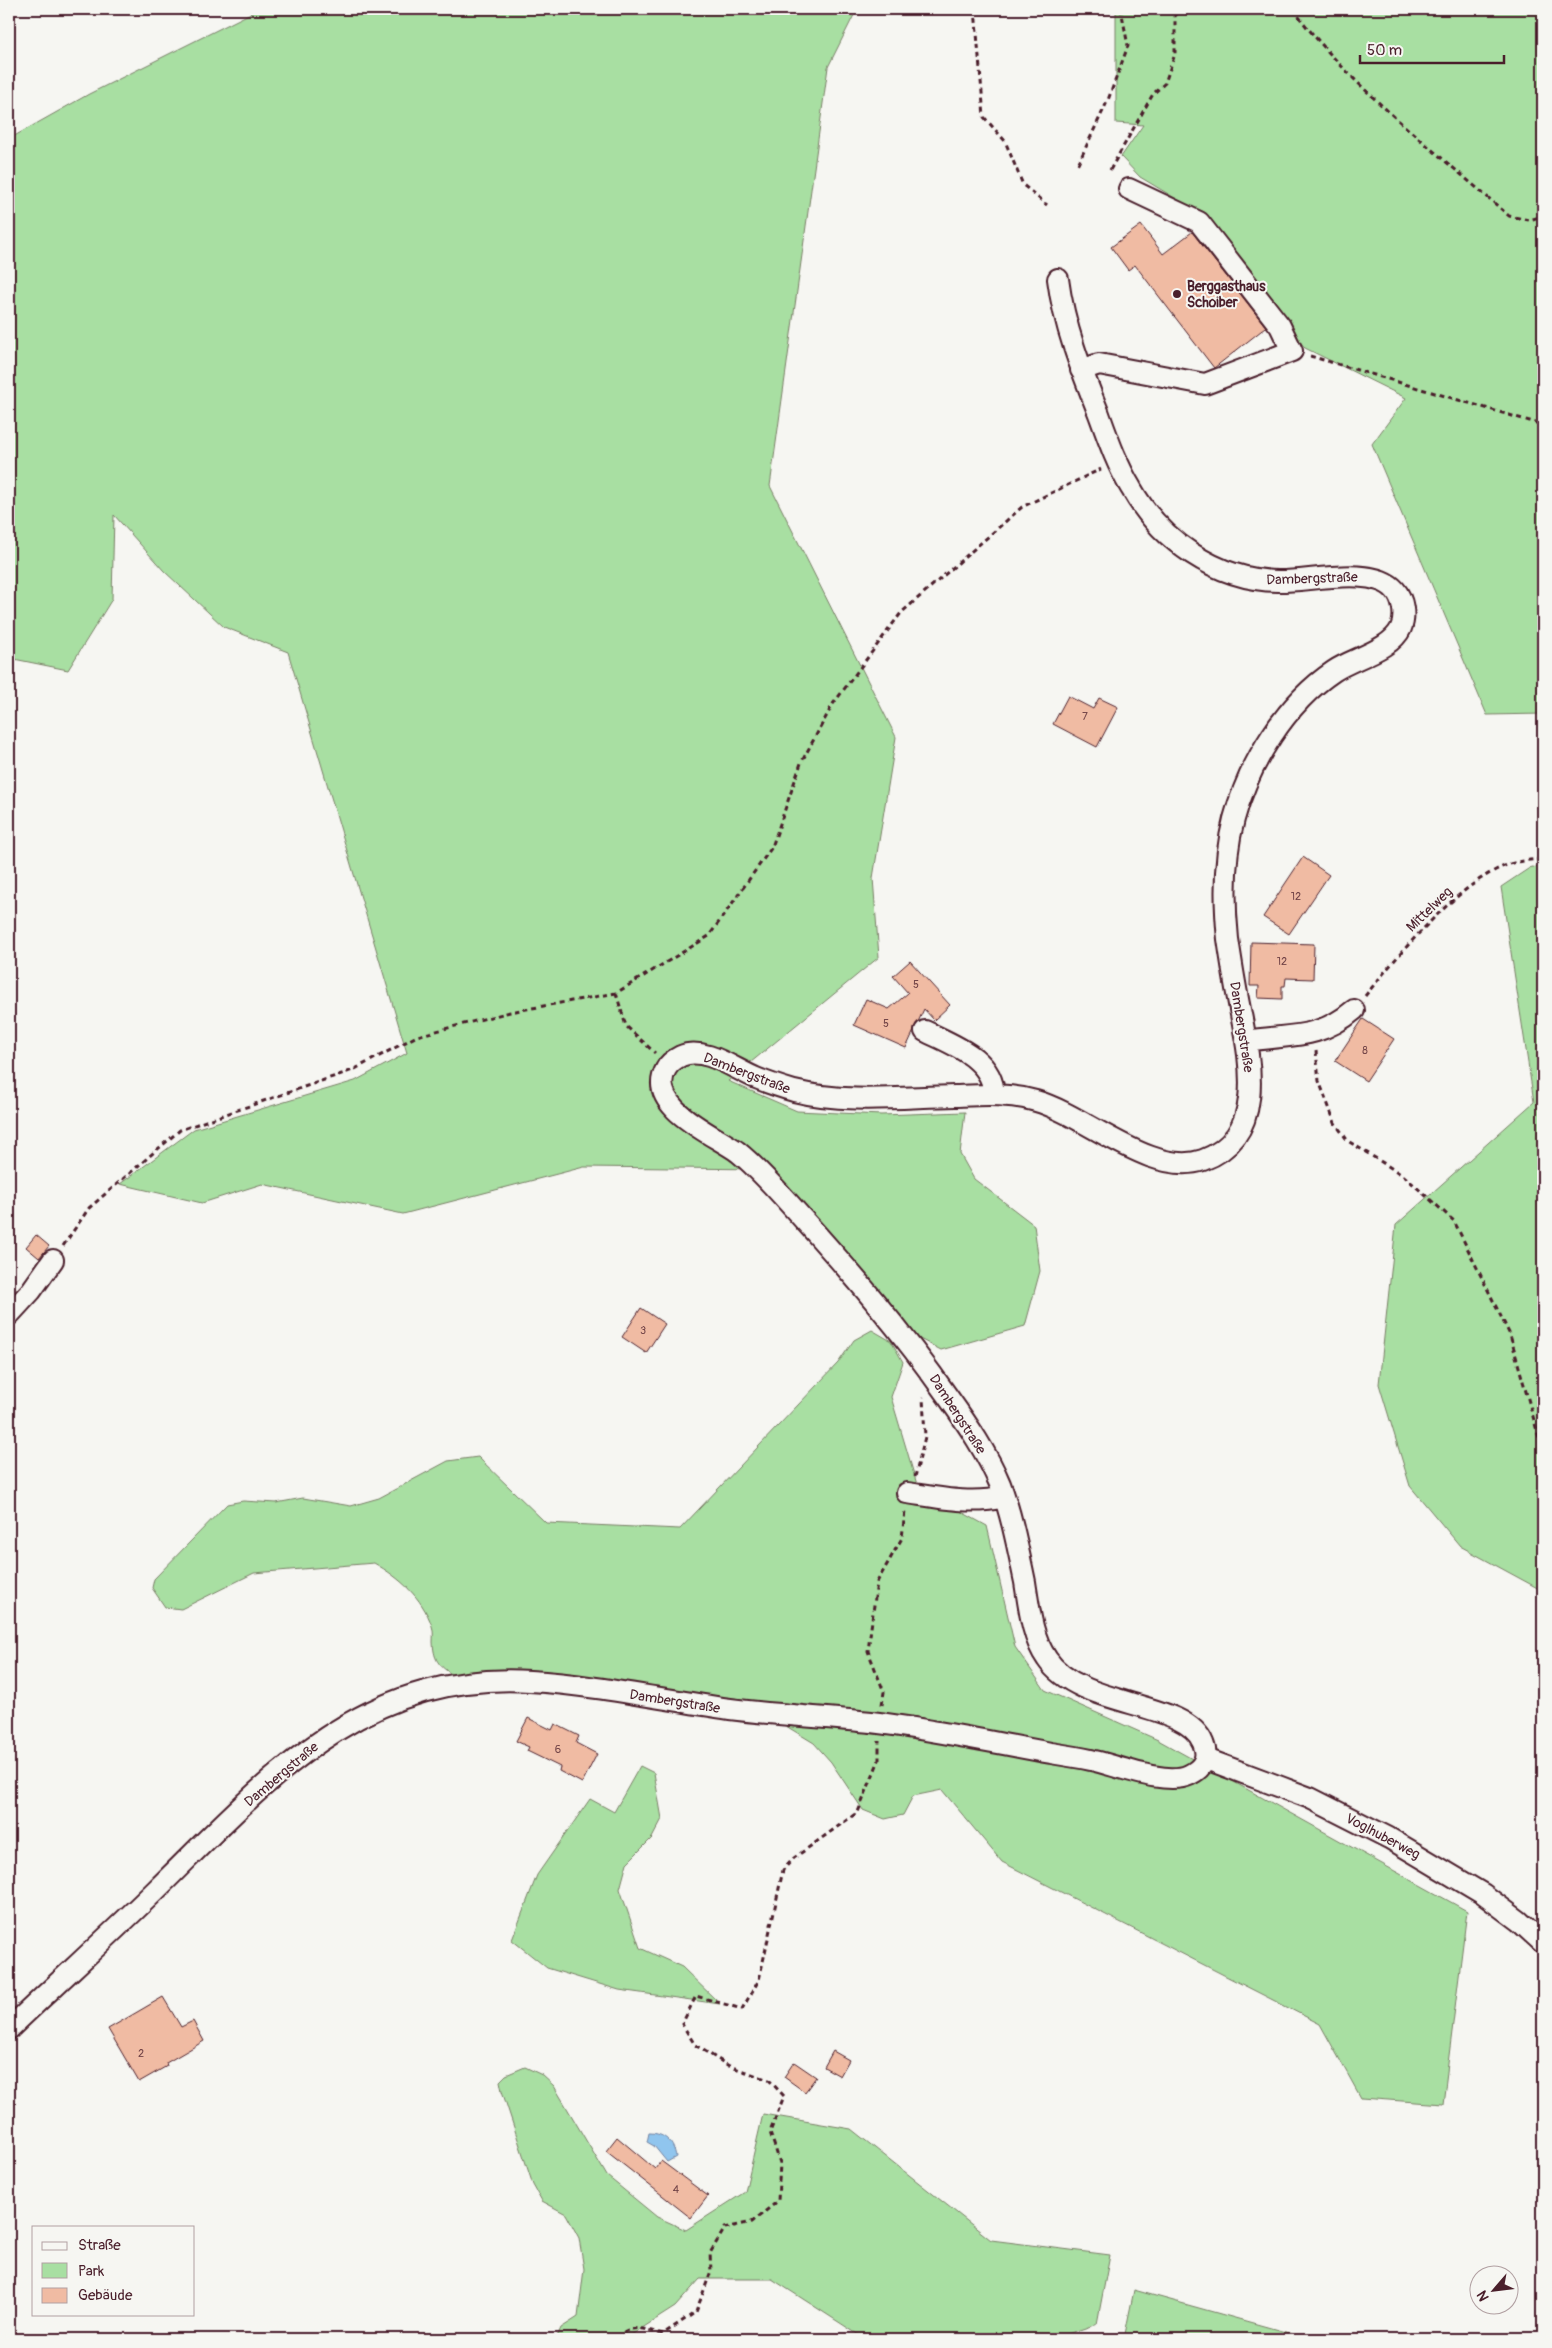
<svg xmlns="http://www.w3.org/2000/svg" width="1552" height="2348" font-family="Pangolin,sans-serif">
<style>
.green{fill:#a8dfa2;stroke:#797f66}
.water{fill:#90c5ee;stroke:#7483a0}
.building{fill:#f0bba3;stroke:#4a1f2b}
.lines{fill:none;stroke-linecap:round;stroke-linejoin:round}
.minor-casing{stroke:#4a1f2b;stroke-width:24}
.path{stroke:#4a1f2b;stroke-width:3;stroke-dasharray:5 4;stroke-linecap:butt}
.minor{stroke:#f6f6f2;stroke-width:20}
.poi-dot{fill:#4a1f2b;stroke:#f6f6f2;stroke-width:2}
.labels{text-anchor:middle;stroke-width:4;stroke-linejoin:round;paint-order:stroke}
.number-label{font-size:11px;fill:#744649}
.poi-label{font-size:14px;font-weight:bold;fill:#4a1f2b;stroke:#f6f6f2;text-anchor:start}
.street-label{font-size:14px;fill:#4a1f2b;stroke:#f6f6f2}
</style>
<rect width="100%" height="100%" fill="#f6f6f2"/>
<filter id="ink" filterUnits="userSpaceOnUse"><feTurbulence type="fractalNoise" baseFrequency=".02" numOctaves="2"/><feDisplacementMap in="SourceGraphic" scale="10" xChannelSelector="R" yChannelSelector="G"/><feConvolveMatrix kernelMatrix="1 2 1 2 8 2 1 2 1" color-interpolation-filters="sRGB"/></filter>
<g filter="url(#ink)">
<!-- green -->
<path class="green" d="M259,9H857L828,67L770,486L896,737L873,878L879,957L728,1081L797,1111L881,1115L965,1112L960,1154L974,1179L1034,1225L1040,1271L1025,1326L941,1350L912,1335L762,1169L584,1167L403,1214L262,1184L202,1203L120,1184L194,1129L355,1081L407,1053L288,652L224,627L164,571L114,515L112,599L68,670L9,658V139L89,94Z
M1116,9H1543V714L1487,715L1372,444L1406,398L1305,348L1205,216L1140,177L1121,157L1143,125L1116,123Z
M1531,867L1543,868V1591L1460,1546L1410,1486L1379,1384L1396,1225L1534,1102L1501,887Z
M872,1330L891,1341L903,1362L891,1397L918,1488L987,1526L1015,1647L1045,1690L1158,1740L1467,1911L1443,2104L1361,2098L1320,2024L1002,1862L942,1790L913,1796L903,1815L885,1819L863,1810L831,1762L814,1743L781,1723L457,1678C440,1666 434,1663 433,1642C433,1637 434,1631 432,1626C422,1597 400,1578 374,1563L254,1573L181,1609L165,1607L152,1588L154,1579L227,1504L243,1501L276,1503L303,1498L351,1506L379,1498L448,1461L478,1457L546,1523L680,1529L838,1363L854,1340Z
M640,1766L654,1773L662,1819L652,1838L627,1863L620,1889L640,1948L682,1967L720,2004L619,1990L547,1968L512,1940L537,1875L590,1799L614,1812Z
M525,2067L542,2075L554,2086L607,2176L657,2217L686,2230L745,2192L763,2114L851,2129L991,2240L1110,2255L1097,2324L1053,2339H865L772,2279H700L675,2307L625,2339H556L561,2328L578,2317L584,2269L579,2238L566,2214L542,2201L533,2185L502,2091L500,2081L506,2075Z
M1134,2290L1296,2335L1300,2339H1124Z"/>
<!-- water -->
<path class="water" d="M649,2133C665,2133 674,2143 676,2157L667,2162L654,2146L647,2142Z"/>
<!-- building -->
<path class="building" d="M1141,225L1163,254L1192,232L1266,327L1214,368L1135,265L1128,270L1111,247Z
M1068,696L1093,709L1099,698L1118,707L1097,747L1053,724Z
M1303,857L1329,875L1289,934L1263,917Z
M1251,942L1314,944L1313,979L1286,978L1285,986H1282V999L1258,998L1259,986H1250Z
M910,961L950,1005L934,1020L924,1009L906,1048L854,1025L866,999L889,1009L908,993L893,976Z
M1363,1019L1394,1039L1366,1081L1335,1061Z
M36,1235L49,1246L39,1258L26,1247Z
M641,1308L665,1324L646,1353L622,1337Z
M528,1718L552,1730L555,1724L579,1736L576,1743L597,1754L582,1783L559,1771L560,1767L527,1751L529,1747L516,1741Z
M163,1997L181,2027L193,2021L204,2041L166,2063L167,2066L139,2082L108,2029Z
M833,2051L849,2060L840,2076L824,2067Z
M794,2062L816,2077L805,2092L784,2077Z
M617,2137L655,2169L661,2161L708,2196L691,2218L606,2151Z"/>
<g class="lines">
<defs>
<path id="minor" d="M1081,370L1099,364L1205,384L1292,351L1280,326L1199,222L1129,189
M925,1031C953,1045 993,1058 994,1095
M1246,1041C1289,1034 1319,1040 1354,1010
M9,1315L31,1291L53,1260
M907,1493C940,1498 972,1505 1004,1497
M1206,1759L1310,1798L1389,1838L1483,1894L1519,1921L1543,1943
M9,2029C58,1982 108,1937 156,1890C267,1781 360,1671 530,1681C597,1685 664,1700 730,1709C777,1715 824,1717 871,1722C931,1729 991,1742 1051,1753C1064,1755 1077,1757 1091,1760C1115,1765 1166,1786 1189,1775C1204,1768 1209,1757 1203,1743C1186,1699 1080,1709 1047,1659C1032,1638 1029,1607 1025,1582C1018,1549 1012,1516 1000,1484C987,1453 968,1425 948,1397C902,1331 849,1270 795,1210C777,1190 759,1169 738,1152C715,1135 645,1107 666,1069C669,1063 675,1059 681,1056C705,1046 734,1069 756,1078C766,1082 784,1088 794,1091C847,1104 902,1097 955,1096C982,1095 1009,1093 1036,1101C1086,1115 1152,1178 1203,1160C1271,1135 1248,1052 1238,999C1234,979 1231,959 1228,939C1224,900 1224,857 1234,819C1249,763 1286,703 1334,671C1353,658 1391,650 1401,628C1406,616 1403,599 1395,590C1373,565 1308,582 1278,581C1216,580 1160,540 1131,488C1117,465 1108,439 1099,414C1081,369 1064,326 1058,279"/>
</defs>
<!-- minor casing -->
<use href="#minor" class="minor-casing"/>
<!-- path -->
<path class="path" d="M975,9L984,117L1005,141L1023,185L1047,205
M1293,9C1353,90 1435,150 1509,216L1529,220L1543,216
M1078,164L1108,100L1128,46L1121,9
M1110,170L1153,94L1165,83L1175,54V9
M1310,356L1543,425
M616,993L626,1026L655,1053
M1365,996C1398,955 1454,888 1502,867C1515,861 1529,860 1543,859
M1316,1051L1319,1081L1335,1123L1348,1141L1404,1176L1454,1221L1510,1335L1543,1452
M63,1246L89,1208L180,1130L353,1070L417,1036L510,1012L616,993L709,936L772,847L801,763L833,704L901,613L1022,507L1101,469
M915,1477L925,1437L923,1397
M882,1705L884,1692L868,1651L877,1582L902,1538L905,1511
M617,2339C629,2322 646,2330 663,2334L696,2312L711,2271L710,2253L725,2228L752,2222L778,2201L780,2163L770,2132L784,2096L769,2080L729,2066L695,2045L682,2024L696,1996L742,2009L759,1980L783,1870L794,1858L858,1812L879,1760V1741"/>
<!-- minor -->
<use href="#minor" class="minor"/>
</g>
</g>
<!-- markers -->
<circle class="poi-dot" cx="1177" cy="294" r="5"/>
<g class="labels">
<!-- number labels -->
<g class="number-label">
<text x="1085" y="720">7</text>
<text x="1296" y="900">12</text>
<text x="1282" y="965">12</text>
<text x="916" y="988">5</text>
<text x="886" y="1027">5</text>
<text x="1365" y="1054">8</text>
<text x="643" y="1334">3</text>
<text x="558" y="1753">6</text>
<text x="141" y="2057">2</text>
<text x="676" y="2193">4</text>
</g>
<!-- poi labels -->
<g class="poi-label">
<text x="1187" y="291">Berggasthaus<tspan x="1187" dy="16">Schoiber</tspan></text>
</g>
<!-- street labels -->
<g class="street-label">
<text transform="translate(1312 578) rotate(-2)" y="5">Dambergstraße</text>
<text transform="translate(1429 909) rotate(-44)" y="5">Mittelweg</text>
<text transform="translate(1242 1027) rotate(81)" y="5">Dambergstraße</text>
<text transform="translate(747 1073) rotate(21)" y="5">Dambergstraße</text>
<text transform="translate(958 1414) rotate(57)" y="5">Dambergstraße</text>
<text transform="translate(675 1701) rotate(9)" y="5">Dambergstraße</text>
<text transform="translate(281 1774) rotate(-40)" y="5">Dambergstraße</text>
<text transform="translate(1383 1836) rotate(28)" y="5">Voglhuberweg</text>
</g>
</g>
<!-- margin -->
<rect width="1552" height="2348" fill="none" stroke="#f6f6f2" stroke-width="30"/>
<rect x="15" y="15" width="1522" height="2318" fill="none" stroke="#4a1f2b" stroke-width="2" filter="url(#ink)"/>
<!-- legend -->
<rect x="32" y="2226" width="162" height="90" fill="#f6f6f2" stroke="#b1a0a2"/>
<rect x="42" y="2242" width="25" height="8" fill="#f6f6f2" stroke="#b1a0a2"/>
<text x="78" y="2250" font-size="15" fill="#4a1f2b">Straße</text>
<rect x="42" y="2263" width="25" height="15" fill="#a8dfa2" stroke="#b1a0a2"/>
<text x="78" y="2276" font-size="15" fill="#4a1f2b">Park</text>
<rect x="42" y="2288" width="25" height="15" fill="#f0bba3" stroke="#b1a0a2"/>
<text x="78" y="2300" font-size="15" fill="#4a1f2b">Gebäude</text>
<!-- north arrow -->
<g transform="translate(1494 2290) rotate(242)"><circle r="24" fill="#f6f6f2" stroke="#b1a0a2"/>
<path d="M0-4L9 19L0 12L-9 19Z" fill="#4a1f2b"/>
<text y="-8" font-size="14" font-weight="bold" text-anchor="middle" fill="#4a1f2b">N</text>
</g>
<!-- scale -->
<path d="M1360 55v8h144v-8" fill="none" stroke="#4a1f2b" stroke-width="2.5"/>
<text x="1367" y="55" font-size="15" fill="#4a1f2b" stroke="#f6f6f2" stroke-width="4" paint-order="stroke">50 m</text>
</svg>
